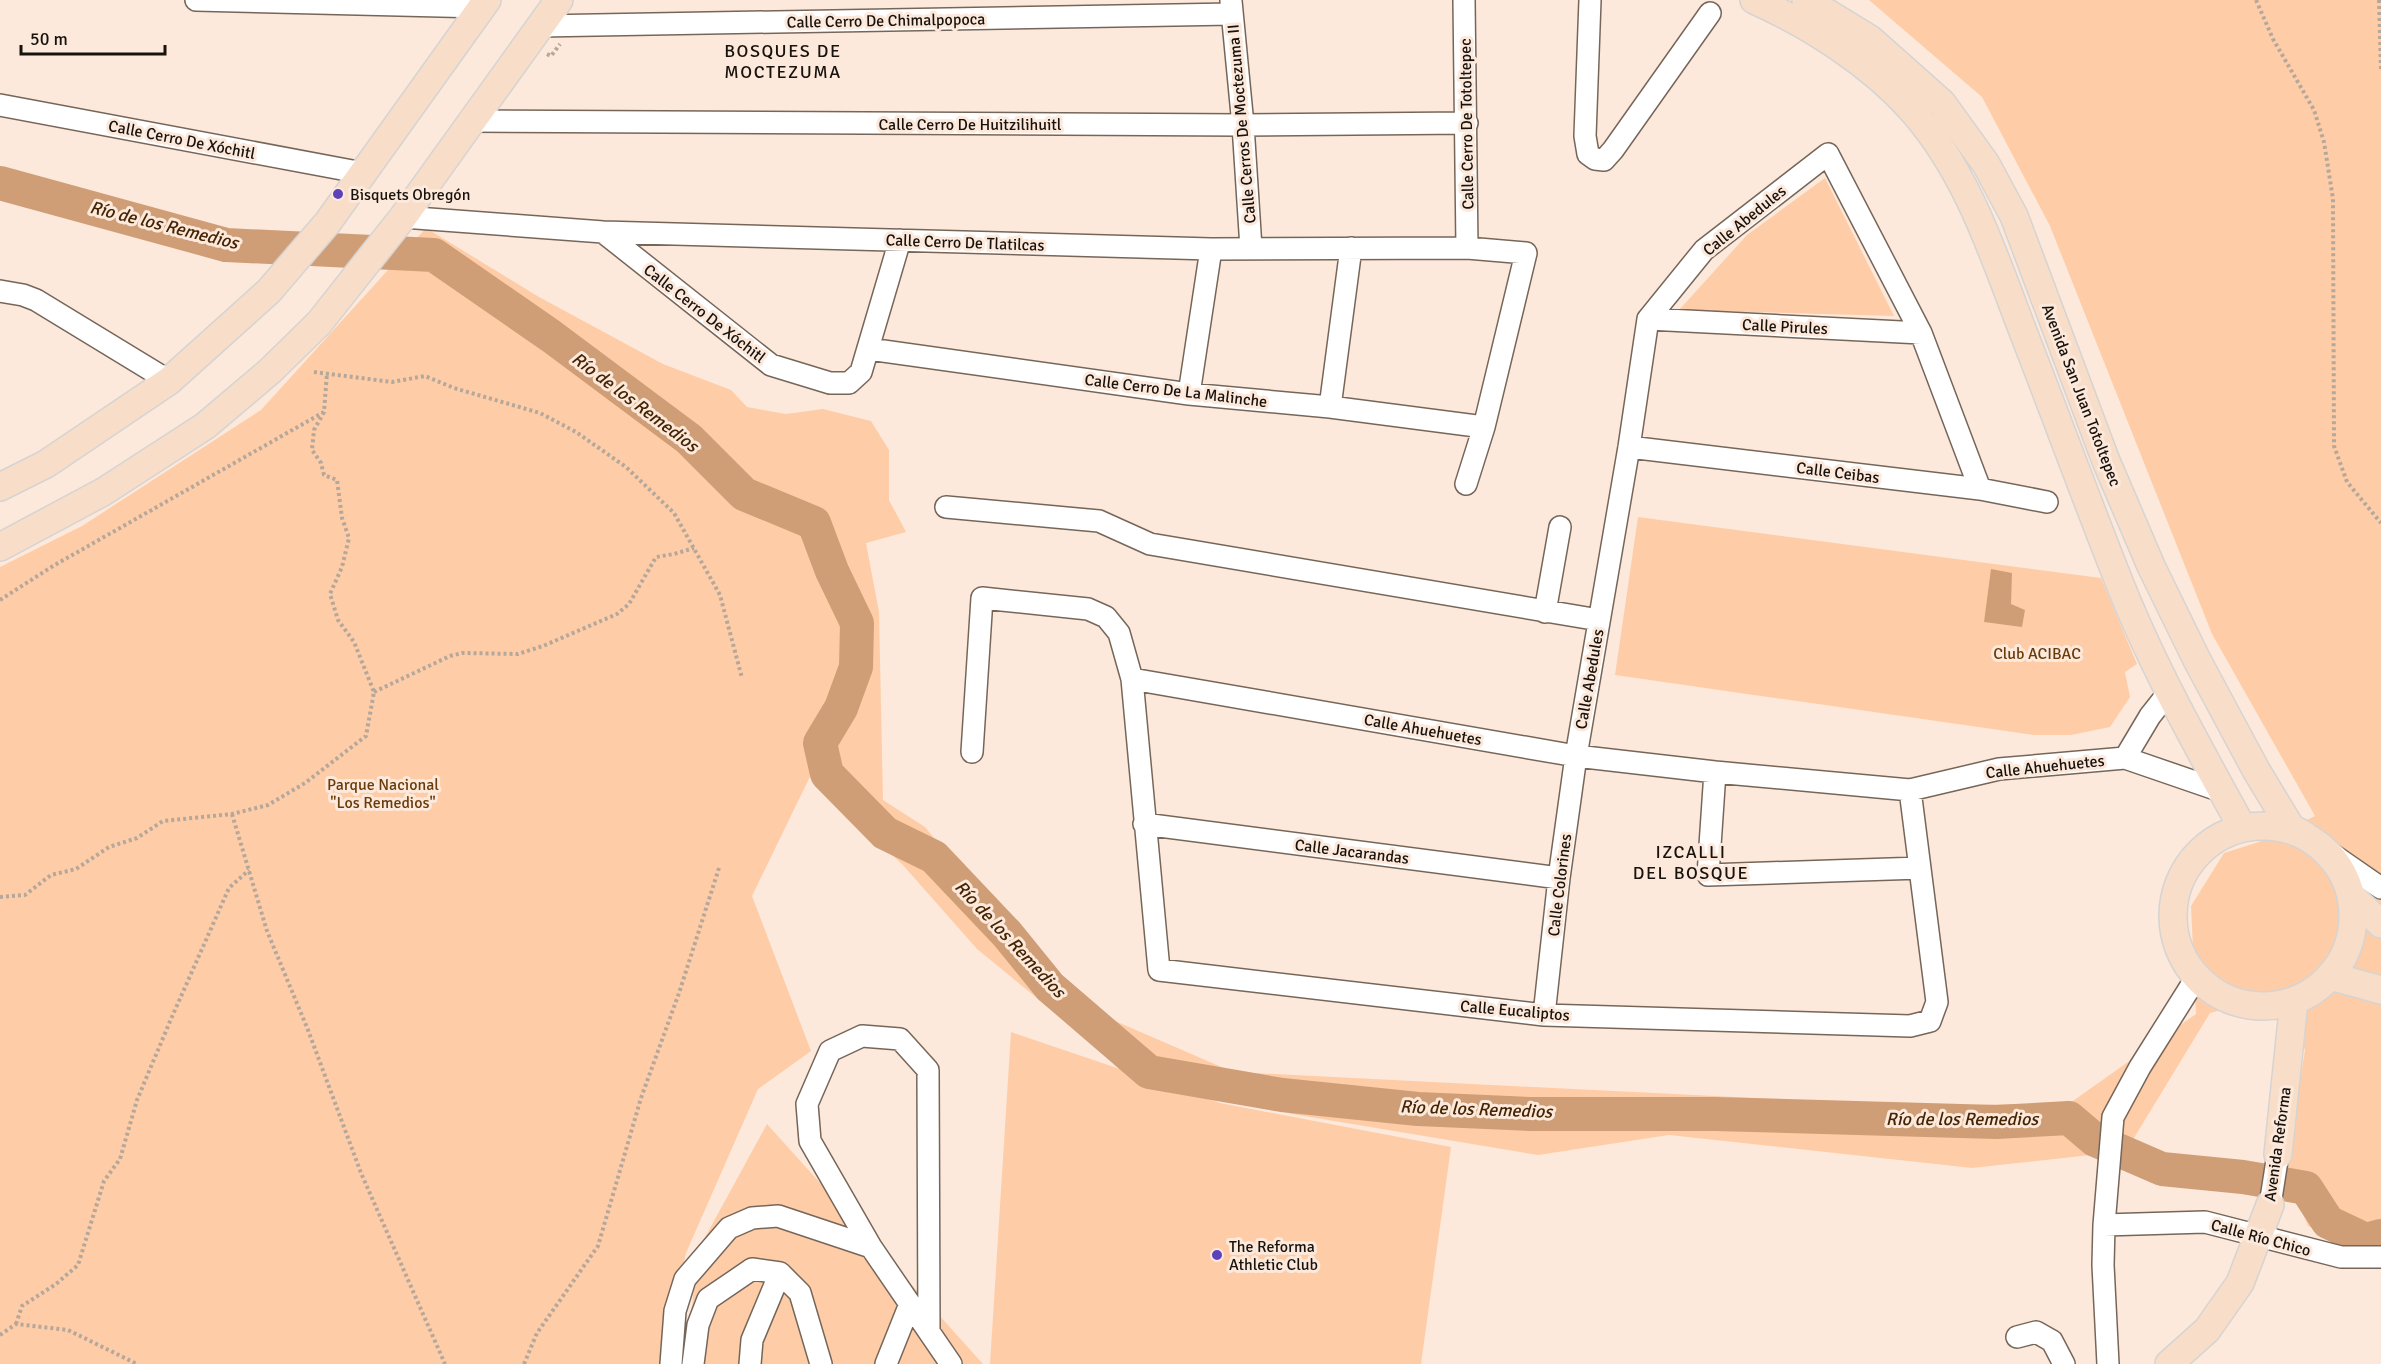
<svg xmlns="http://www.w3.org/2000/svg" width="2381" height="1364" font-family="Signika,sans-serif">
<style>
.green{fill:#fecda7}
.water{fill:#cf9e76}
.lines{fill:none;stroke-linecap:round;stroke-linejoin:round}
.river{stroke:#cf9e76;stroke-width:34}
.minor-casing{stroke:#766659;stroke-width:24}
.major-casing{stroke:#d5d4d3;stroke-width:30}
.path{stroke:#b6a79b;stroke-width:4;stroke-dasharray:3 3;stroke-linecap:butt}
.minor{stroke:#fff;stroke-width:21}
.major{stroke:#f8ddc8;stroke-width:27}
.poi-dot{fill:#5c42ba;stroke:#fce9db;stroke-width:2}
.labels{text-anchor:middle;stroke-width:6;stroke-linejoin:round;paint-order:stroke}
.street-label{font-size:16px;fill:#18120d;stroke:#fce9db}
.poi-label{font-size:16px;fill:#18120d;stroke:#fce9db;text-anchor:start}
.park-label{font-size:16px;fill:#693b09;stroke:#fce9db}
.neighbourhood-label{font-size:18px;letter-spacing:1.5px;fill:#18120d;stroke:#fce9db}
.water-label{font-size:18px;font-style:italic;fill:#442403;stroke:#fce9db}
</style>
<rect width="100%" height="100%" fill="#fce9db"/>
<!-- green -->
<path class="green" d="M1869,0H2381V1248L2365,1252L2308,1226L2286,1171L2305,1050L2279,995L2210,1013L2126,1151L1972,1168L1669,1135L1538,1155L1292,1114L1134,1071L1054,1012L977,949L902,864L853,820L820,756L752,896L811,1051L758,1089L686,1253L661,1364H0V567L82,526L261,410L426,228L539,297L663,364L731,390L747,407L786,414L823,409L871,421L889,450V500L906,532L866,543L879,612L883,800L925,827L974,887L1099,1014L1233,1072L1913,1106L2070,1103L2196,1014L2191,906L2224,853L2265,840L2315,816L2212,634L2050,226L1982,97Z
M1825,178L1894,316L1679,310L1747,235Z
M1638,517L2101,578L2137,664L2125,672L2130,697L2110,727L2071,735H2034L1615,675Z
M1011,1032L1220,1103L1451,1147L1421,1364H990Z
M767,1124L983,1364H687L697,1252Z"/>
<!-- water -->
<path class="water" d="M1991,569L2012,573L2011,604L2025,610L2022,627L1984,622Z"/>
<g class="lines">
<!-- river -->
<path class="river" d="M0,183L226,245L434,255L551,336L689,439L744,494L814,523L832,571L857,623L856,667L841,708L820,743L827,774L885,833L934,857L1007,934L1050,987L1149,1072L1282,1095L1418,1109L1530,1114H1715L1996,1122L2069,1118L2095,1140L2162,1169L2243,1177L2306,1188L2328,1222L2366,1240L2381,1236"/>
<defs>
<path id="minor" d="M196,0L482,7
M1464,0L1467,248
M1590,0L1585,136L1588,154L1595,159L1604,160L1613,150L1710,13
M1231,1L1243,125L1251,248
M540,26L1232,14
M0,105L363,173
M473,121L1243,125L1467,123
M403,217L603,232L1211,249L1467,248L1526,253L1484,427L1466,484
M603,232L771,365L830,383H849L861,372L900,240
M0,291L23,295L36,300L169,381
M1648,319L1921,333
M869,349L1189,394L1330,407L1484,427
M1189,394L1211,249
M1330,407L1351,248
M1629,447L1980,489L2047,502
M946,507L1099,521L1150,544L1599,620
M1545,612L1560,527
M1132,679L1576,756L1715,772L1910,790L1999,769L2125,758L2224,792
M972,752L982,598L1088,609L1106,617L1119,633L1132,679L1159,970L1544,1015L1910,1026L1930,1021L1937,1002L1910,790
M2125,758L2150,716L2169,692
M1715,772L1708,875L1920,868
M1144,824L1559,878
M2326,850L2381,888
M1544,1015L1559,878L1576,756L1629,447L1648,319L1704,250L1828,154L1921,333L1980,489
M2270,1205L2278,1154
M2104,1225L2205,1222L2341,1257H2381
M929,1331L928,1070L900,1039L862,1036L830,1051L807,1104L810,1141L871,1247L951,1364
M2017,1337L2036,1332L2052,1341L2064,1364
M671,1364L675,1311L685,1279L729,1228L752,1218L778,1216L871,1247
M693,1364L698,1325L708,1299L752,1269L780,1273L800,1293L821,1364
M750,1364L752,1340L780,1273
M886,1364L910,1304
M2108,1364L2103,1265L2104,1225L2113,1117L2140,1067L2196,978"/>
<path id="major" d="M1754,0C1810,25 1871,64 1912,110C1967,172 1993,253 2022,329C2054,411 2084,493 2116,574C2150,662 2197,745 2242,827
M1806,0L1870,39L1942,103L1986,164L2014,216L2106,461L2151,566L2197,660L2256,770L2291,828L2304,835
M0,487L46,464L169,381L269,291L328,222L487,0
M0,547L103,492L205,426L270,371L319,323L403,217L559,0
M2173 916a90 90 0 1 1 180 0a90 90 0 1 1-180 0Z
M2351,896L2381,924
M2330,976L2381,990
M2278,1154L2294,1001
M2169,1364L2207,1330L2240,1283L2270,1205"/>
</defs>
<!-- minor casing -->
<use href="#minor" class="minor-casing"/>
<!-- major casing -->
<use href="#major" class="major-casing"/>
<!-- path -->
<path class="path" d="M2256,0L2273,39L2314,110L2324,142L2333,199L2334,446L2347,482L2381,523
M2379,0L2381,70
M547,54L551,56L560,44
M314,372L392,382L425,376L454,388L540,413L576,432L626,467L674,513L720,595L742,678
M0,600L53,566L324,412
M374,692L450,656L462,653L518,654L543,646L617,614L629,604L656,557L674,554L694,548
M232,814L267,931L308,1030L361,1173L445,1364
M0,897L25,895L51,875L76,869L109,847L137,838L163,821L232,814L268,805L305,783L366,736L374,692L354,642L338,620L330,594L342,567L349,538L342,518L337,480L324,475L321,463L312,450L314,430L324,412L327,373
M16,1324L22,1306L56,1284L78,1265L104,1181L120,1159L137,1100L171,1019L229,888L249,870
M0,1335L16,1324L68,1330L137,1364
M524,1364L537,1333L598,1246L641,1098L679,993L719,868"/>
<!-- minor -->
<use href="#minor" class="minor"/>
<!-- major -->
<use href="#major" class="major"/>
</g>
<!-- markers -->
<g class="poi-dot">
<circle cx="338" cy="194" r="6"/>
<circle cx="1217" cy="1255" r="6"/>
</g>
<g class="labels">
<!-- street labels -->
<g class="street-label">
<text transform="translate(886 20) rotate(-1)" y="6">Calle Cerro De Chimalpopoca</text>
<text x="970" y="130">Calle Cerro De Huitzilihuitl</text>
<text transform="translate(1241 124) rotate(-95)" y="6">Calle Cerros De Moctezuma II</text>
<text transform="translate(1466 124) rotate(-91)" y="6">Calle Cerro De Totoltepec</text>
<text transform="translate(182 139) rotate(11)" y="6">Calle Cerro De Xóchitl</text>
<text transform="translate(1744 220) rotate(-39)" y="6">Calle Abedules</text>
<text transform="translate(965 242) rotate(2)" y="6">Calle Cerro De Tlatilcas</text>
<text transform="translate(705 313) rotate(38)" y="6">Calle Cerro De Xóchitl</text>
<text transform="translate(1785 326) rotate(3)" y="6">Calle Pirules</text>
<text transform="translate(1176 390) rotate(7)" y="6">Calle Cerro De La Malinche</text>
<text transform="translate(2082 395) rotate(69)" y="6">Avenida San Juan Totoltepec</text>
<text transform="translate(1838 472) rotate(7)" y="6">Calle Ceibas</text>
<text transform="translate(1589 679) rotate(-80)" y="6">Calle Abedules</text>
<text transform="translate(1423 729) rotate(10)" y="6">Calle Ahuehuetes</text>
<text transform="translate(2045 766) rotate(-6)" y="6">Calle Ahuehuetes</text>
<text transform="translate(1352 851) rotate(7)" y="6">Calle Jacarandas</text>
<text transform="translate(1559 885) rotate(-83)" y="6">Calle Colorines</text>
<text transform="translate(1515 1010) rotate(5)" y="6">Calle Eucaliptos</text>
<text transform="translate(2277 1144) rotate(-82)" y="6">Avenida Reforma</text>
<text transform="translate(2261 1237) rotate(15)" y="6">Calle Río Chico</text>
</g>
<!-- poi labels -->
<g class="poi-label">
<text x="350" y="200">Bisquets Obregón</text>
<text x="1229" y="1252">The Reforma<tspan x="1229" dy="18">Athletic Club</tspan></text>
</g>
<!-- park labels -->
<g class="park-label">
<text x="2037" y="659">Club ACIBAC</text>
<text x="383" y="790">Parque Nacional<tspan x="383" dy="18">"Los Remedios"</tspan></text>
</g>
<!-- neighbourhood labels -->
<g class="neighbourhood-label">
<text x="783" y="57">BOSQUES DE<tspan x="783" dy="21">MOCTEZUMA</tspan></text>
<text x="1691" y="858">IZCALLI<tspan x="1691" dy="21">DEL BOSQUE</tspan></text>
</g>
<!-- water labels -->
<g class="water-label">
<text transform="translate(164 225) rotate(14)" y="6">Río de los Remedios</text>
<text transform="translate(635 402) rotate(37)" y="6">Río de los Remedios</text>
<text transform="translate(1010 939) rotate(47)" y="6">Río de los Remedios</text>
<text transform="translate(1476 1109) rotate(2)" y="6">Río de los Remedios</text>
<text x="1962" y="1125">Río de los Remedios</text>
</g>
</g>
<!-- scale -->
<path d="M21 45v9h144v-9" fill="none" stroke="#18120d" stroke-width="3"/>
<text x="30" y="45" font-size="18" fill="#18120d" stroke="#fce9db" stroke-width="4.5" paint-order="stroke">50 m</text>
</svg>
